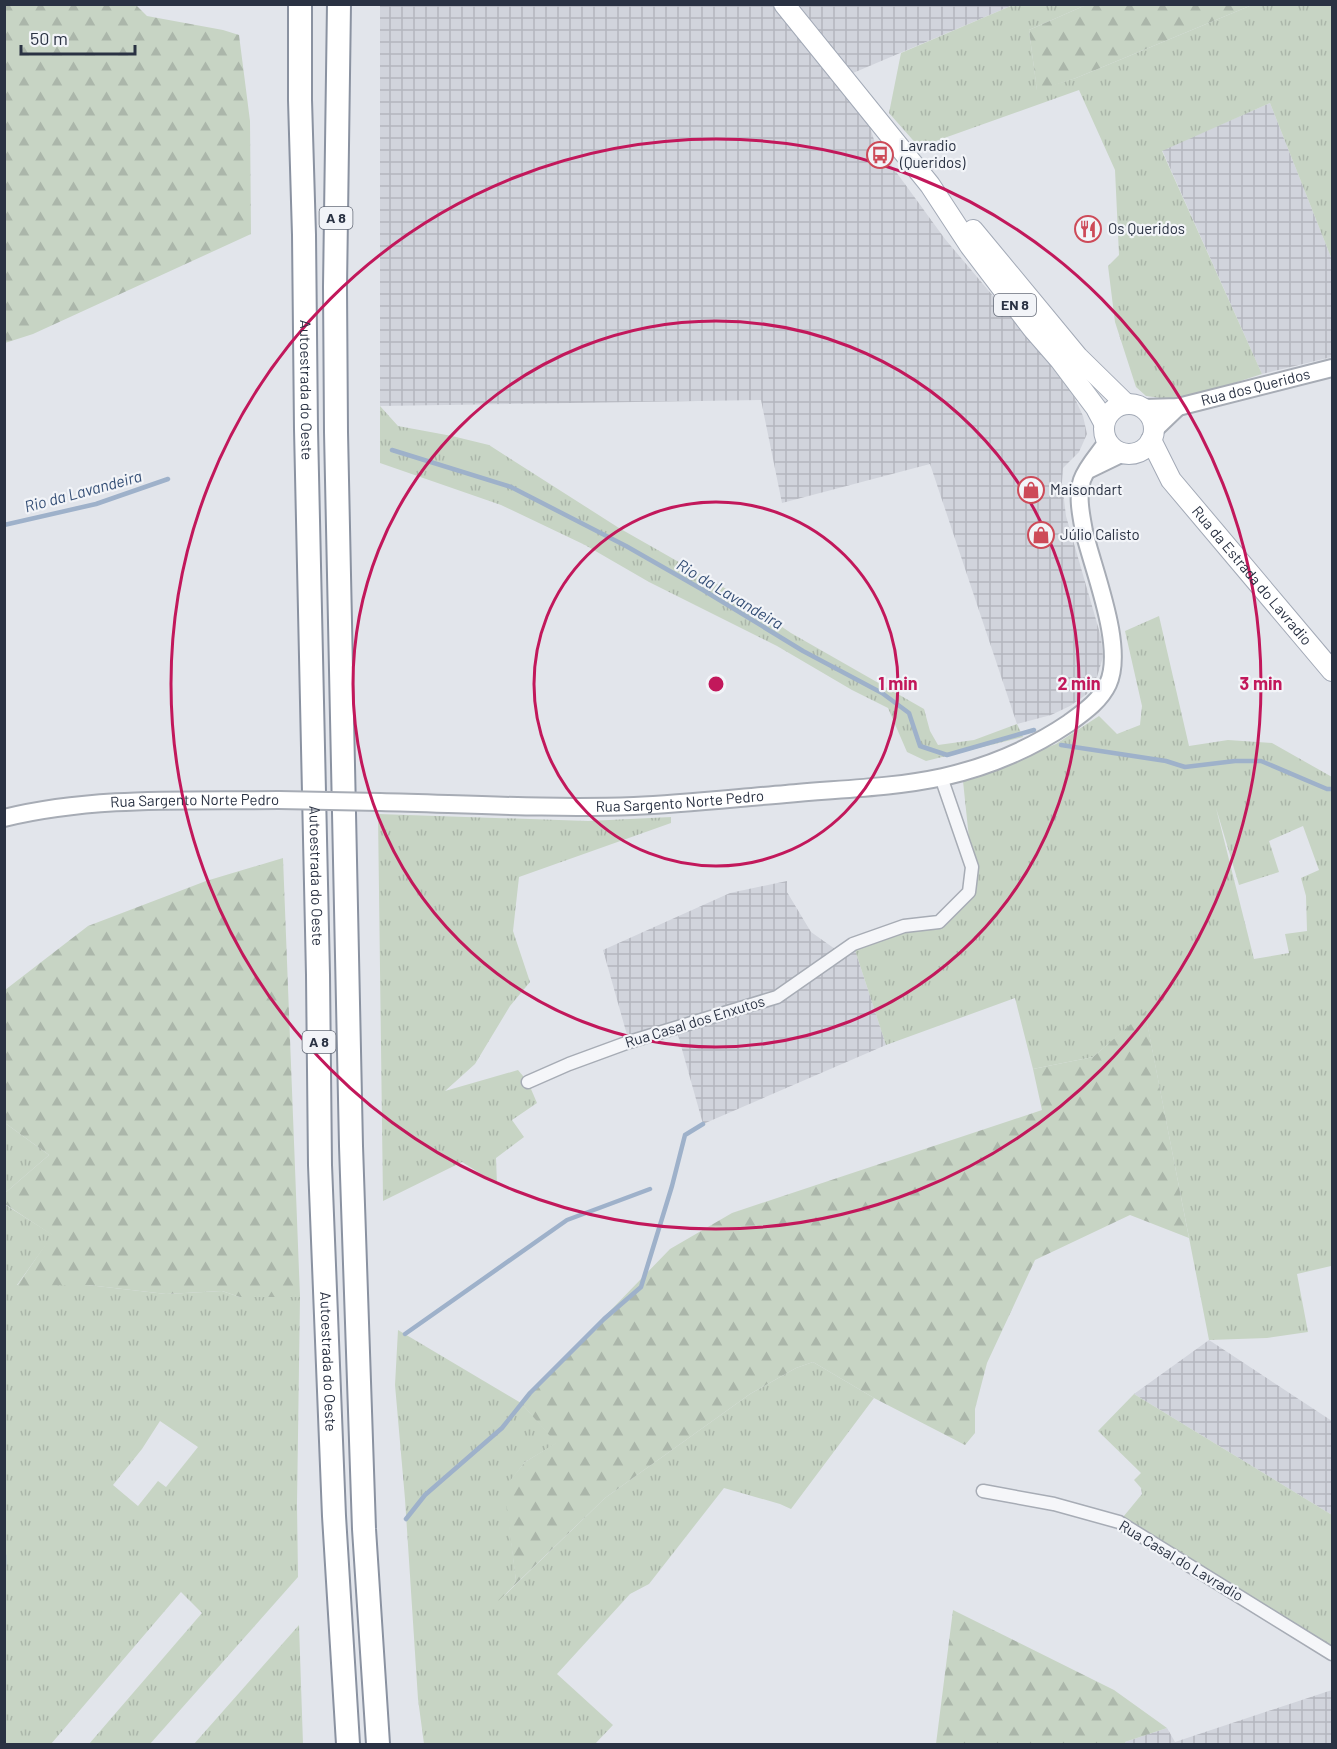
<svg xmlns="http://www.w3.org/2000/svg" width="1337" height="1749" font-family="Barlow,sans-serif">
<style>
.industrial{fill:url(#industrial-grid)}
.grass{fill:url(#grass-tufts);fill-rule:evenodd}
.forest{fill:url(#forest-firs)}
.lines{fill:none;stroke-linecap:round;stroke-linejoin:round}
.stream{stroke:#9eb1ca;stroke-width:4.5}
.street-casing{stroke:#a7acb5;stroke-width:15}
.secondary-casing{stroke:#a7acb5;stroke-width:20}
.primary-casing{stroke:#a2a9b6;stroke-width:22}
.highway-casing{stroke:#8a92a1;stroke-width:26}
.street{stroke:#f5f6f9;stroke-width:12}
.secondary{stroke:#fff;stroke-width:16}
.primary{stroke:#fff;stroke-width:20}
.highway{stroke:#fff;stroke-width:22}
.secondary-bridge-casing{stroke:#a7acb5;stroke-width:20;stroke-linecap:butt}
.secondary-bridge{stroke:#fff;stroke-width:16}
.ring{fill:none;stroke:#c2185b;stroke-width:3}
.labels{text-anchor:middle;stroke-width:4.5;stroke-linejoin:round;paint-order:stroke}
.shield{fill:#f2f4f8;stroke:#666c79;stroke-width:1.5}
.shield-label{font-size:14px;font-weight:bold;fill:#2a3243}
.poi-label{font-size:15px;fill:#2a3243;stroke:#f2f4f8;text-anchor:start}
.street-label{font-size:15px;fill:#2a3243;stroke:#f2f4f8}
.water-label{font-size:16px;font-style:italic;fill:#354f76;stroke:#f2f4f8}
.centre{fill:#c2185b;stroke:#f2f4f8;stroke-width:3}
.ring-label{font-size:18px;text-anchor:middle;font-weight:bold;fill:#c2185b;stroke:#f2f4f8;stroke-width:4.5;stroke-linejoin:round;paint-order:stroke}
</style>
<defs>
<pattern id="industrial-grid" width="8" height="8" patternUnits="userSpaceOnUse" patternTransform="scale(1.5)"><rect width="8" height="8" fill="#d1d4dc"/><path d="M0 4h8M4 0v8" fill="none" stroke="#b4b6be"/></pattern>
<pattern id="grass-tufts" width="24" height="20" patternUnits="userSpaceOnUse" patternTransform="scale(1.5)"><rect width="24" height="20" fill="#c7d4c4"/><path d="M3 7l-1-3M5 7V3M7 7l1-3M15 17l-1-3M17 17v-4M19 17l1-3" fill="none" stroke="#abb6aa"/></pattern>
<pattern id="forest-firs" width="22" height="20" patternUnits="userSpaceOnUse" patternTransform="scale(1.5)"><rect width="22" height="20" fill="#c7d4c4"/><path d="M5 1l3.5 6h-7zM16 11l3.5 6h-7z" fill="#abb6aa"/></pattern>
</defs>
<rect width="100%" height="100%" fill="#e2e5eb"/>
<!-- industrial -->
<path class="industrial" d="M380,5H1013L853,73L875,143L945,239L1037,348L1065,377L1083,416L1087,434L1079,452L1063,468L1062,483L1066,516L1101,637L1103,657L1097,677L1087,694L1070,706L1051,715L1017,724L930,464L782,503L761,400L380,406Z
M1270,103L1332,260V357L1262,374L1162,150Z
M787,881V892L811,932L835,949L853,944L886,1045L703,1124L676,1028L629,1042L603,950L730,893Z
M1209,1340L1332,1421V1515L1134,1394Z
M1332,1690V1744H1126L1125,1742L1167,1728L1175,1742Z"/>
<!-- grass -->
<path class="grass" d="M1013,5H1086L1029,30L1037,90L1076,78L1252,5H1332V260L1270,103L1162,151L1262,374L1194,396L1174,400L1146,396L1136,387L1115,322L1108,266L1119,255L1115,170L1079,90L919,147L889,113L901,53Z
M380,406L398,426L452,436L489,445L619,528L728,590L791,633L924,709L930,731L938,745L974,740L1017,724L1023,737L926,761L907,752L888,708L852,690L777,646L649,582L585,545L501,505L380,463Z
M1159,616L1189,746L1228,740L1272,743L1332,777V1272L1331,1266L1297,1274L1308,1332L1267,1338L1209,1340L1145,1013L1093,1057L1033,1069L1015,998L886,1045L853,944L939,922L969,892L972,867L963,781L1056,744L1099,716L1117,734L1140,725L1142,706L1125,631ZM1216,808L1239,885L1279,872L1269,841L1303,826L1319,870L1301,878L1306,896L1307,931L1285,934L1289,953L1254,959Z
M378,814L588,821L671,817V823L519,877L513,931L530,982L510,1006L475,1064L445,1091L518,1070L528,1082L537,1103L512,1120L524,1137L496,1158L497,1184L462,1162L383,1201Z
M5,1123L49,1155L5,1193Z
M4,1204L53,1235L17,1285H88L166,1294L222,1291L240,1297H300L297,1504L298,1577L150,1744H89L202,1613L181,1592L51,1744H5ZM160,1421L198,1447L166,1487L158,1481L138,1506L113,1485L142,1449Z
M398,1330L521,1403L557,1443L525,1462L505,1488L516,1581L504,1596L605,1498L750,1394L796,1368L813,1362L874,1398L791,1509L780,1504L724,1488L649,1584L630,1594L557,1674L613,1725L595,1744H424L418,1699L405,1499L395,1385Z
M1134,1394L1332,1515V1654L1119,1522L1142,1494L1141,1488L1134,1480L1141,1473L1098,1431Z
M299,1625L303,1744H194Z"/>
<!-- forest -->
<path class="forest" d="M5,4L136,5L147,16L223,30L239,35L250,121L251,234L33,334L5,343Z
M1086,5V4L1252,5L1076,78L1037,91L1029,30Z
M283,858L300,1297H240L222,1291L166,1294L88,1285L17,1286L52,1235L5,1204V1193L49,1155L5,1123V990L88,926L206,881Z
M1145,1012L1189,1238L1130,1215L1035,1260L987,1363L975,1409V1433L965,1445L874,1398L813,1362L796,1368L750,1394L605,1498L494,1605L516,1581L504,1488L525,1462L556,1443L521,1403L670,1249L732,1213L1042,1110L1033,1069L1093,1057Z
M953,1610L1114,1690L1167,1728L1125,1742L1126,1744H936Z"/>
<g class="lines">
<!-- stream -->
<path class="stream" d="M392,450L511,487L626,546L703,590L803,651L882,693L909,713L920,746L947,755L1034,730
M4,525L96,504L168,479
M1061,745L1166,761L1185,767L1235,761H1261L1327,789H1332
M405,1334L567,1220L650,1189
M406,1519L425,1495L502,1428L530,1393L604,1319L641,1287L672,1186L685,1135L703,1124
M4,1555V1566"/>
<defs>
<path id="street" d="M528,1082L569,1064L629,1042L777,997L853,944L904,926L939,922L969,892L972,867L941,777
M983,1491L1054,1504L1119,1522L1332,1654"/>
<g id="secondary">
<path id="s1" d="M1144,408L1178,407L1332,368"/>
<path d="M1154,430L1178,407"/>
<path d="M1090,469L1123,453"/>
<path id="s2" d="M380,802C464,804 550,809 634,806C685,804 736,798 786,794C838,789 892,788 943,777C987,767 1032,748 1069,723C1084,712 1100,701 1108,684C1125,647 1093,570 1084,531C1081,515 1077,496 1082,480C1087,466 1099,454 1107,442"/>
<path id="s3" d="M4,818C94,796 187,801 279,800"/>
</g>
<g id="primary">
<path d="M784,4L930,185L970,246L1033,329L1060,360L1096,408L1104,423"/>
<path d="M973,230L1078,357L1126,404"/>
<circle cx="1129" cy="429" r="25"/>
<path id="s4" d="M1151,440L1171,480L1332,671"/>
</g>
<g id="highway">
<path id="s5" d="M300,4V100L304,235L306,429L318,975L320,1165L334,1516L348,1744"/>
<path d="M339,4L335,287L336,432L351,1146L364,1529L378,1744"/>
</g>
</defs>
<!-- street casing -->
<use href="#street" class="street-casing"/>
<!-- secondary casing -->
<use href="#secondary" class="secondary-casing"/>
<!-- primary casing -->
<use href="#primary" class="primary-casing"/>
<!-- highway casing -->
<use href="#highway" class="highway-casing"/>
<!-- street -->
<use href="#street" class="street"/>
<!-- secondary -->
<use href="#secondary" class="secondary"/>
<!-- primary -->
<use href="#primary" class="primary"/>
<!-- highway -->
<use href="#highway" class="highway"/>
<defs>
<path id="secondary-bridge" d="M279,800L380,802"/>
</defs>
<!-- secondary-bridge casing -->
<use href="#secondary-bridge" class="secondary-bridge-casing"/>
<!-- secondary-bridge -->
<use href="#secondary-bridge" class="secondary-bridge"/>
</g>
<!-- distance rings -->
<g class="ring">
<circle cx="716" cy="684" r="182"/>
<circle cx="716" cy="684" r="363"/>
<circle cx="716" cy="684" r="545"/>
</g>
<!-- icons -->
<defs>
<symbol id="bus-ring" viewBox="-11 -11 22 22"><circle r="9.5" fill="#f2f4f8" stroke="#cd4a58" stroke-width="1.5"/><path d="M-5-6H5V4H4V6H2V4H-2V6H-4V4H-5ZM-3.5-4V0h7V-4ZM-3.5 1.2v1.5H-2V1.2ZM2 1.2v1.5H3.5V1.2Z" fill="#cd4a58"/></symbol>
<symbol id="restaurant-ring" viewBox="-11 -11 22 22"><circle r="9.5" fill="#f2f4f8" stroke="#cd4a58" stroke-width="1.5"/><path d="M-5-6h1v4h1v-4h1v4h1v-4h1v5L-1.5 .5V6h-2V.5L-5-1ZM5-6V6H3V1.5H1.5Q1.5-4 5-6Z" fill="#cd4a58"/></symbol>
<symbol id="shop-ring" viewBox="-11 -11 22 22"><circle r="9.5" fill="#f2f4f8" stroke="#cd4a58" stroke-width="1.5"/><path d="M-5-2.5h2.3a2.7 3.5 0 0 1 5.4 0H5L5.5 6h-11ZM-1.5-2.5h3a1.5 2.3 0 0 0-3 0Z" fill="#cd4a58"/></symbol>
</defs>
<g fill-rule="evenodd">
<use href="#bus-ring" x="865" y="140" width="30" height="30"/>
<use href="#restaurant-ring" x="1073" y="214" width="30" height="30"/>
<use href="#shop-ring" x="1016" y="475" width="30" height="30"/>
<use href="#shop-ring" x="1026" y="520" width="30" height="30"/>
</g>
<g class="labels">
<!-- shield labels -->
<g class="shield">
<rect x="319.5" y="207" width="33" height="22" rx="4.5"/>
<rect x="994" y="294" width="42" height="22" rx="4.5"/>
<rect x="302.5" y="1031" width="33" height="22" rx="4.5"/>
</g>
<g class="shield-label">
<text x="336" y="223">A 8</text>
<text x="1015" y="310">EN 8</text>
<text x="319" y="1047">A 8</text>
</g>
<!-- poi labels -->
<g class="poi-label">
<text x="900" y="151">Lavradio<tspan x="900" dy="17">(Queridos)</tspan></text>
<text x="1108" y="234">Os Queridos</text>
<text x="1050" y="495">Maisondart</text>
<text x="1060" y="540">Júlio Calisto</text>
</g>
<!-- street labels -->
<g class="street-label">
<text dy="5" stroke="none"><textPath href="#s1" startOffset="114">Rua dos Queridos</textPath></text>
<text dy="5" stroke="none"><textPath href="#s5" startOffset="386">Autoestrada do Oeste</textPath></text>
<text dy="5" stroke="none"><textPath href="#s4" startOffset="170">Rua da Estrada do Lavradio</textPath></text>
<text dy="5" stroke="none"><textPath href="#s2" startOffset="300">Rua Sargento Norte Pedro</textPath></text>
<text dy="5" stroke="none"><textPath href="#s3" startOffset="192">Rua Sargento Norte Pedro</textPath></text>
<text dy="5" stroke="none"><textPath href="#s5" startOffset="872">Autoestrada do Oeste</textPath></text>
<text transform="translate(695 1022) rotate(-17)" y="5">Rua Casal dos Enxutos</text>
<text dy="5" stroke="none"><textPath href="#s5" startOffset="1358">Autoestrada do Oeste</textPath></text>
<text transform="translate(1181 1561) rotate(31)" y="5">Rua Casal do Lavradio</text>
</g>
<!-- water labels -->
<g class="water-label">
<text transform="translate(83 491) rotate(-15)" y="6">Rio da Lavandeira</text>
<text transform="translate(730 594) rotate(31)" y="6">Rio da Lavandeira</text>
</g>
</g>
<circle cx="716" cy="684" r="9" class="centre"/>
<g class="ring-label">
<text x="898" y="690">1 min</text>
<text x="1079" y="690">2 min</text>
<text x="1261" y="690">3 min</text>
</g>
<!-- border -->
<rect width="1337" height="1749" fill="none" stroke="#2a3243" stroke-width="12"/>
<!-- scale -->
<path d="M21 45v9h114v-9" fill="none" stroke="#2a3243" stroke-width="3"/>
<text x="30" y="45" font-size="18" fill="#2a3243" stroke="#f2f4f8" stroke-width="4.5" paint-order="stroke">50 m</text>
</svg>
